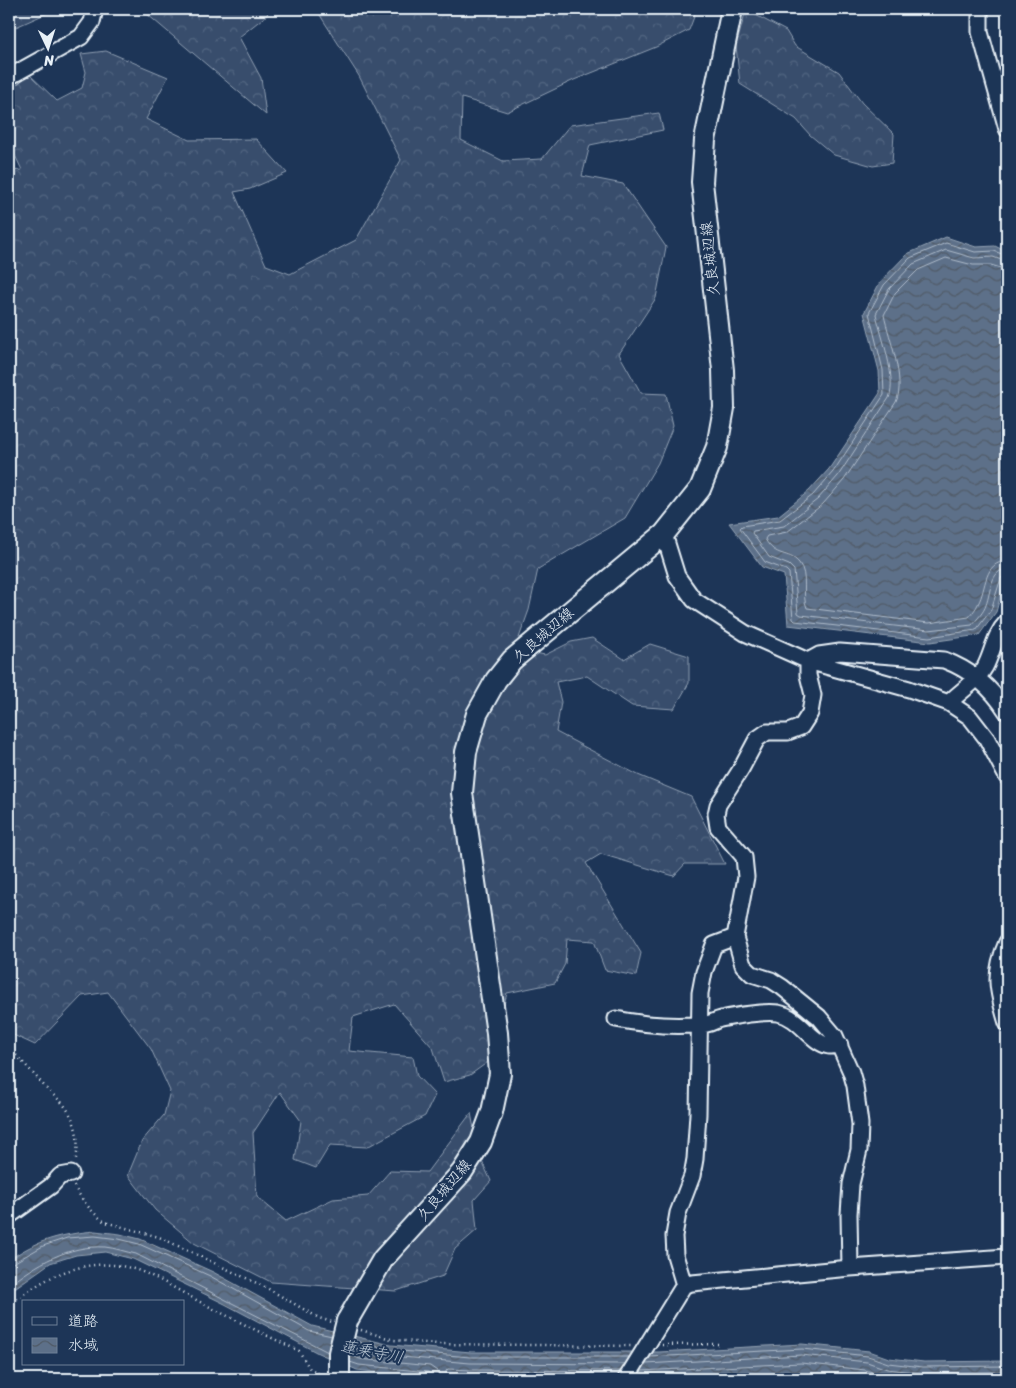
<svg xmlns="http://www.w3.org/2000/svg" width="1016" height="1388" font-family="Sriracha,'Klee One',sans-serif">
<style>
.forest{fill:url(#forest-crowns);stroke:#909fb2}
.water{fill:url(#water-waves);stroke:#95a4b5}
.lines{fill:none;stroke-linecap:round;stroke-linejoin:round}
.shore{stroke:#b0bdcc;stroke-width:1}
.minor-casing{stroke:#e8f1f8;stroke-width:19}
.major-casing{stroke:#e8f1f8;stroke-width:24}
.path{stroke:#e8f1f8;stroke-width:2.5;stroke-dasharray:1 4;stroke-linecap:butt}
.minor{stroke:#1d3557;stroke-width:15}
.major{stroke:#1d3557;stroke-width:20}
.major-bridge-casing{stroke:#e8f1f8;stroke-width:24;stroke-linecap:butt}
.major-bridge{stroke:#1d3557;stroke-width:20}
.labels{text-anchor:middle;stroke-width:4;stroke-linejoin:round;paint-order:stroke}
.street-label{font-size:15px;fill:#e8f1f8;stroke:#1d3557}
.water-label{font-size:16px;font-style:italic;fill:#b7c4d1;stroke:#1d3557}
</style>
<defs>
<pattern id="forest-crowns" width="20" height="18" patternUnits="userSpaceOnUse" patternTransform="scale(1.25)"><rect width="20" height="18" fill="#374d6c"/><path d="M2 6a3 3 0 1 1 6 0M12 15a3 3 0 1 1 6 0" fill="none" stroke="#546782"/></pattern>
<pattern id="water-waves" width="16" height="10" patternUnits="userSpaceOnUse" patternTransform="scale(1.25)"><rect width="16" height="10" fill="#5d7089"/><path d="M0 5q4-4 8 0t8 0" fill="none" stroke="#505a66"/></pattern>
</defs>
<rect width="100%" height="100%" fill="#1d3557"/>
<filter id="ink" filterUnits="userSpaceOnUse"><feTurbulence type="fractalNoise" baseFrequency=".02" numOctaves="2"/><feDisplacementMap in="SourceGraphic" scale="10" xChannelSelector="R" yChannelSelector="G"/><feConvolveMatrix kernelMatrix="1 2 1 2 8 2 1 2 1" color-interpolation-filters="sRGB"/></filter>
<g filter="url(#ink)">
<!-- forest -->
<path class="forest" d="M9,9H53L52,11L9,30Z
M141,9H269L267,15L239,37L261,78L266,115Z
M316,9H697L689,30L656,47L574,80L507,112L462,98L461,140L503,161L542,159L570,125L659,113L663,130L590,145L582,176L623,184L666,247L656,298L619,354L641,393L666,394L673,426L658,463L625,518L538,569L529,610L515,649L545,655L571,642L592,638L624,659L650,644L689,656V683L674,709L632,706L587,676L556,682L561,702L556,732L638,775L691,797L725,864H685L674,876L601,854L586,863L641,953L636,976L605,970L594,941L567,939L565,964L555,983L507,993L501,1016L506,1049L470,1075L444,1082L433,1048L394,1004L353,1017L349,1051L413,1057L417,1076L435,1095L425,1116L367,1147L330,1145L316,1168L295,1160L301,1121L280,1092L253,1133L257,1197L286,1221L333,1199L368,1196L390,1171L427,1172L471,1113L479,1155L491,1181L474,1200L477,1230L455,1249L443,1276L396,1291L271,1282L194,1243L155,1210L128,1175L142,1141L164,1115L170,1091L151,1049L108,992L82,996L35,1045L9,1033V171L22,170L9,143V92L29,74L57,101L82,88L86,72L81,54L106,51L168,77L146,119L189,140L256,139L287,173L250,189L234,192L266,265L290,274L356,240L401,160L359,76Z
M746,10L786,31L795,46L839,72L862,103L894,134L892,163L873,166L834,155L810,135L796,119L740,84L736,46Z"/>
<!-- water -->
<path class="water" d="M946,237L976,247L995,246L1007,252V572L996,612L979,635L930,642L788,625L784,575L762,567L729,523L778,516L809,491L829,469L880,393L879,371L864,313L880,282L907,254Z
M95,1231L120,1234L140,1239L213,1272L312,1326L391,1345L471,1352H659L802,1344L869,1351L889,1358L924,1362L1007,1361V1379H471L400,1375L357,1370L318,1353L225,1304L133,1259L105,1252L76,1255L50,1263L9,1292V1260C36,1240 62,1234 95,1231Z"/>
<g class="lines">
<!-- shore -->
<path class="shore" d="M1007,256L994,251L975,252L946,243L910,258L884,285L869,313L883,370L884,395L833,472L813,495L780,520L742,526L740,528L765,562L786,570L789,573L793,619L795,621L929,637L976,630L991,610L1001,578L1007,575
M1007,262L993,257L974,258L946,250L913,264L889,289L876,314C881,336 897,378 889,398L838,476L818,499L784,526L753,531L752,533L769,557L789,565L794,570L798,613L801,615L929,630L972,625C977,619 984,612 986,605C991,592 990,570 1007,569
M1007,270L991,265H973L946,258L918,270L895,293L884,315C889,339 906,380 896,402L844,480L823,504L787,532L767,536L765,539C776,559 788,550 799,563C809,575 801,595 807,608L929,623L969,617C972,613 976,609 978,604C987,588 983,562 1007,561
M9,1263H13L43,1246L67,1238L95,1236L119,1239L139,1244L210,1276L309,1331L332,1336
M9,1286C36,1264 68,1245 105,1247C115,1248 126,1252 136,1254L328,1352
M354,1341L390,1350L470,1357H629
M352,1347L390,1356L470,1363L625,1364
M350,1355L360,1359L430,1366L437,1371L439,1379
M650,1357L802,1349L868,1356L888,1363L923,1367L1007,1366
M350,1362L359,1365L428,1372L432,1375L433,1379
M646,1364L801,1355L867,1362L887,1369L922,1373L1007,1372
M641,1371L801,1363L865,1370L886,1376L912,1379
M447,1379L446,1371L448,1369L471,1370L621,1371"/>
<defs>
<path id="minor" d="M980,9V32L1007,129
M9,77L81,37L92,22L95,9
M664,534L677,576L694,600L745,633L808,661L909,689L949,703L970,717L987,739L1007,777
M949,703C960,691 977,682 985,667C993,652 994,635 1007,622
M1007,942C993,974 997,990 1007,1023
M616,1019C645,1025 676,1027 707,1024C712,1023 716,1020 721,1019C736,1016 763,1011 778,1013C800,1017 811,1043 829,1046C832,1046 837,1045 840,1045
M9,1216L51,1186L60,1176L71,1174
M850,1268L849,1214L851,1184L859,1150L860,1124L855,1086L851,1072L835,1036L819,1017L782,987L771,980L752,974L743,965L735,937L746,877L744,857L718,827L716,814L718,805L741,769L757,739L767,732H788L801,727L810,713L813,695L808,675V661L819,655L840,652L944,660C971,670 992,688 1007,712
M684,1285L675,1255L674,1236L678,1213L692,1176L695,1159L698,1114L700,993L704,972L714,945L735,937
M626,1379L684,1285L692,1283L850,1268L1007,1257"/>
<path id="major" d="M347,1321L383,1259L462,1172L481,1142L492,1112L500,1074L497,1033L462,793L466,752L477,714L496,680L512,660L664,534L700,489L717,447L724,408L723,370L702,182L705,140L732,9"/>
</defs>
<!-- minor casing -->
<use href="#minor" class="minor-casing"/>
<!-- major casing -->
<use href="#major" class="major-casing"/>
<!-- path -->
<path class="path" d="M9,1048C22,1061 34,1074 46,1088C51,1094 58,1098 63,1104C76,1119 81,1142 75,1162
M74,1186C82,1200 92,1213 105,1222L159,1237L265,1287L319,1318L332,1322
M9,1306C47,1273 95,1252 145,1273C166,1282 186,1295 206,1305C237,1321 268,1336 299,1351L310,1369L325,1375
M361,1330L394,1340L437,1344L632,1346
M662,1345L718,1344"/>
<!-- minor -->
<use href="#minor" class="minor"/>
<!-- major -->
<use href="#major" class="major"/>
<defs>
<path id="major-bridge" d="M339,1379V1353L347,1321"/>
</defs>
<!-- major-bridge casing -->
<use href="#major-bridge" class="major-bridge-casing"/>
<!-- major-bridge -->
<use href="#major-bridge" class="major-bridge"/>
</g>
</g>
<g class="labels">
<!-- street labels -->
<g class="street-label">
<text transform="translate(710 259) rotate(-96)" y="5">久良城辺線</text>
<text transform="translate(543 635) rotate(-41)" y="5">久良城辺線</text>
<text transform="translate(444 1190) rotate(-50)" y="5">久良城辺線</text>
</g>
<!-- water labels -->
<g class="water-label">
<text transform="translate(372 1351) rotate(11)" y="6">蓮乗寺川</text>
</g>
</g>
<!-- margin -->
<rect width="1016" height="1388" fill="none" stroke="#1d3557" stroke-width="30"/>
<rect x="15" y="15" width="986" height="1358" fill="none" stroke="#e8f1f8" stroke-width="2" filter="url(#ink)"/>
<!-- legend -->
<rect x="22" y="1300" width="162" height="65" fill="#1d3557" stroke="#6e8097"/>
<rect x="32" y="1317" width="25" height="8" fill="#1d3557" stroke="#6e8097"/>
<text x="68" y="1326" font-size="15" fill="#e8f1f8">道路</text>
<rect x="32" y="1338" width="25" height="15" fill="url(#water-waves)" stroke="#6e8097"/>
<text x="68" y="1350" font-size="15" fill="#e8f1f8">水域</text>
<!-- north arrow -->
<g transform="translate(48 48) rotate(176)" stroke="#1d3557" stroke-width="4" paint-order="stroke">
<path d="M0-4L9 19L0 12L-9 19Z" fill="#e8f1f8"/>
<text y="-8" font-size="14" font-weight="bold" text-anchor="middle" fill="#e8f1f8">N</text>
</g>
</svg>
